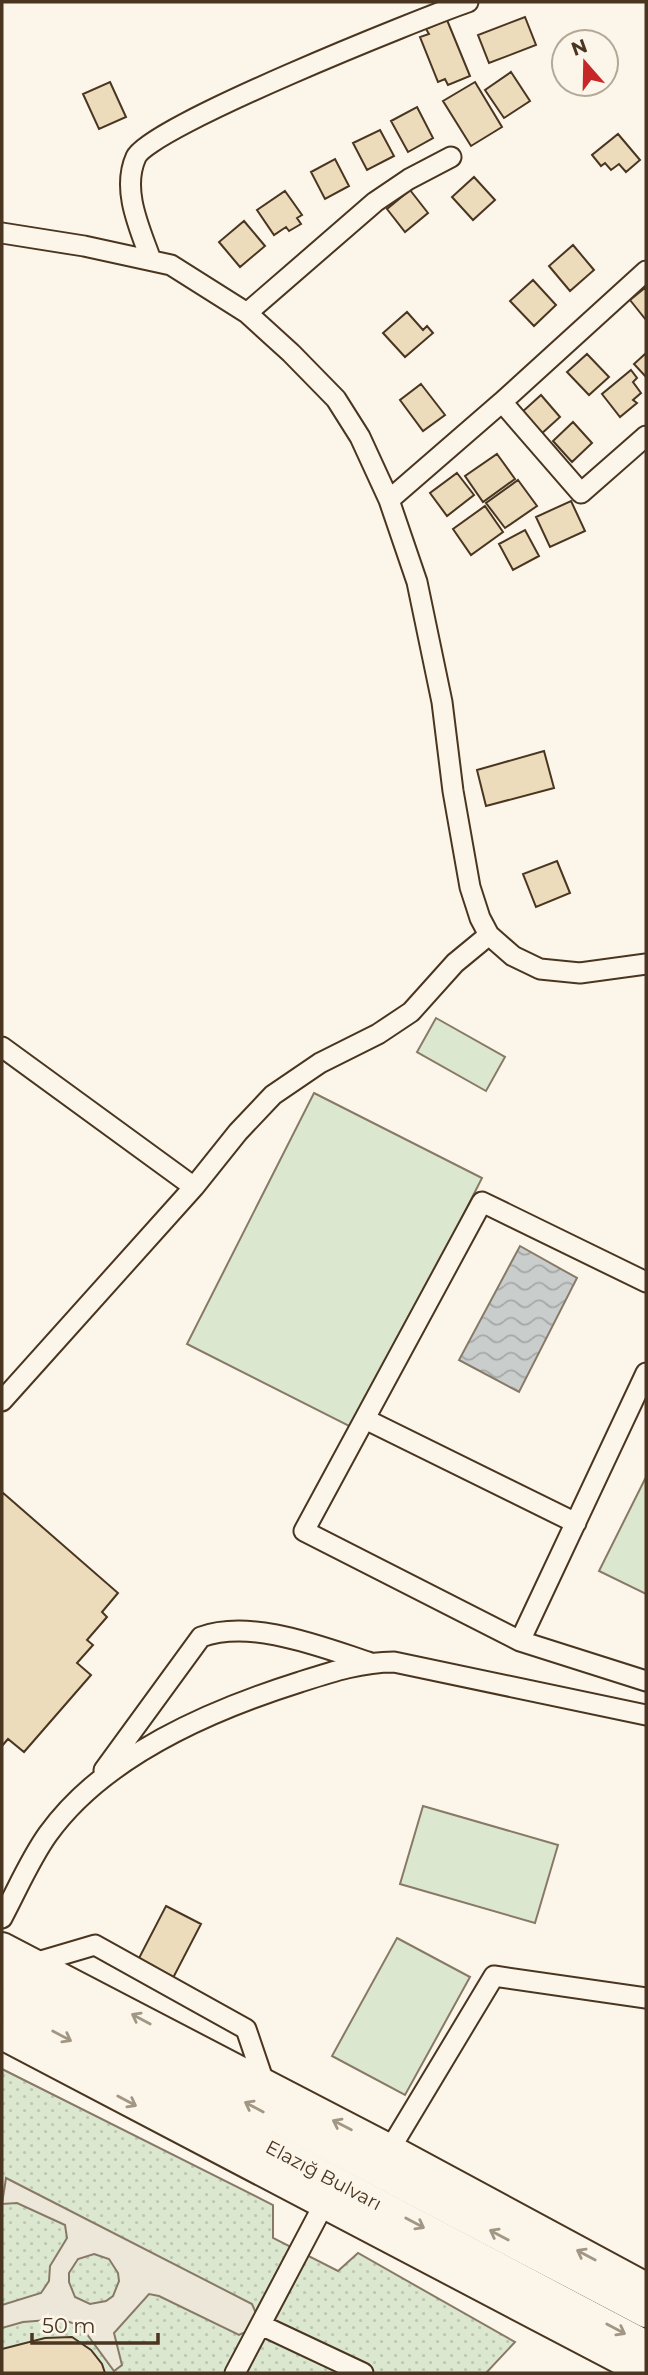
<svg xmlns="http://www.w3.org/2000/svg" width="648" height="2375" font-family="Montserrat,sans-serif">
<style>
.grass{fill:url(#grass-dots);stroke:#887966;stroke-width:2}
.pitch{fill:#dce7d0;stroke:#887966;stroke-width:2}
.parking{fill:#ede7d9;stroke:#887966;stroke-width:2;fill-rule:evenodd}
.water{fill:url(#water-waves);stroke:#887966;stroke-width:2}
.building{fill:#ecdcbc;stroke:#4a3520;stroke-width:2}
.lines{fill:none;stroke-linecap:round;stroke-linejoin:round}
.minor-casing{stroke:#4a3520;stroke-width:23}
.highway-casing{stroke:#4a3520;stroke-width:32}
.minor{stroke:#fbf6e9;stroke-width:19}
.highway{stroke:#fbf6e9;stroke-width:28}
.oneway{stroke:#a29684}
.labels{text-anchor:middle;stroke-width:5;stroke-linejoin:round;paint-order:stroke}
.street-label{font-size:19px;fill:#4a3520;stroke:#fbf6e9}
</style>
<defs>
<pattern id="grass-dots" width="8" height="8" patternUnits="userSpaceOnUse" patternTransform="scale(1.75)"><rect width="8" height="8" fill="#dce7d0"/><path d="M2 2h.1M6 6h.1" fill="none" stroke="#bec7b2" stroke-width="1.8" stroke-linecap="round"/></pattern>
<pattern id="water-waves" width="16" height="10" patternUnits="userSpaceOnUse" patternTransform="scale(1.75)"><rect width="16" height="10" fill="#c9cecd"/><path d="M0 5q4-4 8 0t8 0" fill="none" stroke="#a5a8a6"/></pattern>
</defs>
<rect width="100%" height="100%" fill="#fbf6e9"/>
<!-- grass -->
<path class="grass" d="M2,2069L273,2205V2238L338,2271L358,2253L515,2342L486,2373H2Z"/>
<!-- pitch -->
<path class="pitch" d="M436,1018L505,1057L486,1091L417,1052Z
M314,1093L482,1178L355,1429L187,1344Z
M646,1477V1594L599,1571Z
M423,1806L558,1845L535,1923L400,1884Z
M397,1938L470,1977L405,2095L332,2056Z"/>
<!-- parking -->
<path class="parking" d="M6,2178L252,2304L261,2325L239,2335L159,2296L149,2294L114,2333L122,2365L114,2371L81,2326L61,2319L23,2322L2,2328V2305L41,2293L49,2281L50,2266L67,2238L65,2225L17,2203L2,2204ZM94,2254L109,2259L118,2273L119,2281L113,2296L106,2301L90,2304L75,2297L69,2282V2273L78,2259Z"/>
<!-- water -->
<path class="water" d="M520,1246L577,1278L519,1392L459,1360Z"/>
<!-- building -->
<path class="building" d="M525,17L536,45L489,63L478,35Z
M447,20L470,76L448,85L445,79L438,82L420,37L429,34L426,29Z
M511,72L530,101L504,118L485,90Z
M110,82L126,117L99,129L83,94Z
M475,82L502,127L471,146L443,101Z
M417,107L433,138L408,152L391,121Z
M380,130L394,156L367,170L353,143Z
M618,134L640,160L626,172L619,164L611,170L605,163L601,166L592,155Z
M335,159L349,186L325,199L311,172Z
M474,177L495,200L473,220L452,197Z
M410,190L428,213L405,232L387,209Z
M285,191L302,215L297,218L301,224L289,231L286,227L274,235L257,210Z
M244,221L265,246L240,267L219,242Z
M573,245L594,270L570,291L549,266Z
M533,280L556,305L534,326L510,301Z
M646,287V320L630,300Z
M407,312L423,330L427,326L433,333L405,357L383,333Z
M646,353V377L634,364Z
M587,354L609,377L589,395L567,372Z
M631,370L637,378L633,382L641,393L633,400L637,403L620,417L602,394Z
M421,384L445,415L423,431L400,400Z
M541,395L560,417L540,435L521,413Z
M573,422L592,443L572,462L553,441Z
M497,454L515,479L483,502L465,476Z
M457,473L474,495L447,516L430,493Z
M518,480L537,506L505,528L486,503Z
M571,501L585,531L550,547L536,517Z
M485,506L503,532L471,555L453,529Z
M525,530L539,556L513,570L499,544Z
M544,751L554,788L486,806L477,770Z
M557,861L570,893L536,907L523,874Z
M2,1492L118,1593L102,1612L107,1617L87,1640L93,1645L77,1663L91,1675L24,1752L8,1739L2,1746Z
M166,1906L201,1924L173,1978L138,1960Z
M72,2337L91,2350L102,2364L105,2373H2V2349L45,2338Z"/>
<g class="lines">
<defs>
<path id="minor" d="M2,233L84,246L171,265L247,313L291,353L336,399L360,437L389,500L417,582L442,702L453,791L470,887L480,918L489,935L513,956L540,969L580,973L646,964
M151,260C140,229 121,190 136,157C149,127 422,18 468,2
M247,313L375,202L409,179L451,157
M502,402L581,493L646,436
M389,500L502,402L646,271
M2,1047L194,1187
M646,1282L482,1202L304,1531L520,1641L646,1681
M2,1401L194,1187L238,1132L273,1095L320,1063L378,1034L411,1012L455,963L489,935
M365,1419L576,1523
M520,1641L646,1373
M104,1770L201,1637C251,1619 319,1646 368,1662
M2,1918C17,1890 30,1859 48,1834C105,1755 211,1710 300,1682C331,1672 361,1662 394,1662L646,1715
M34,1963L95,1945L246,2029L265,2085
M390,2149L494,1976L646,1998
M261,2325L363,2373
M235,2373L324,2204"/>
<g id="highway">
<path d="M2,1947L390,2149L646,2287"/>
<path d="M2,1975L646,2313"/>
<path id="s1" d="M2,2005L646,2345"/>
<path d="M2,2035L646,2373"/>
</g>
</defs>
<!-- minor casing -->
<use href="#minor" class="minor-casing"/>
<!-- highway casing -->
<use href="#highway" class="highway-casing"/>
<!-- minor -->
<use href="#minor" class="minor"/>
<!-- highway -->
<use href="#highway" class="highway"/>
</g>
<!-- one-way arrows -->
<defs><path id="oneway-shaft" d="M-6 0H5M1.5-3L5.5 0L1.5 3" fill="none" stroke-width="1.6" stroke-linecap="round" stroke-linejoin="round" transform="scale(1.75)"/></defs>
<g class="oneway">
<use href="#oneway-shaft" transform="translate(141 2019) rotate(-152)"/>
<use href="#oneway-shaft" transform="translate(62 2036) rotate(28)"/>
<use href="#oneway-shaft" transform="translate(127 2101) rotate(28)"/>
<use href="#oneway-shaft" transform="translate(254 2107) rotate(-152)"/>
<use href="#oneway-shaft" transform="translate(342 2125) rotate(-153)"/>
<use href="#oneway-shaft" transform="translate(415 2223) rotate(28)"/>
<use href="#oneway-shaft" transform="translate(499 2235) rotate(-152)"/>
<use href="#oneway-shaft" transform="translate(586 2255) rotate(-152)"/>
<use href="#oneway-shaft" transform="translate(616 2329) rotate(28)"/>
</g>
<g class="labels">
<!-- street labels -->
<g class="street-label">
<text dy="7" stroke="none"><textPath href="#s1" startOffset="364">Elazığ Bulvarı</textPath></text>
</g>
</g>
<!-- border -->
<rect width="648" height="2375" fill="none" stroke="#4a3520" stroke-width="7"/>
<!-- north arrow -->
<g transform="translate(585 63) rotate(340)"><circle r="33" fill="#fbf6e9" stroke="#b4a999" stroke-width="2"/>
<path d="M0-5L12 26L0 18L-12 26Z" fill="#c62828"/>
<text y="-10" font-size="19" font-weight="bold" text-anchor="middle" fill="#4a3520">N</text>
</g>
<!-- scale -->
<path d="M32 2333v10h126v-10" fill="none" stroke="#4a3520" stroke-width="3.5"/>
<text x="42" y="2333" font-size="21" fill="#4a3520" stroke="#fbf6e9" stroke-width="5" paint-order="stroke">50 m</text>
</svg>
